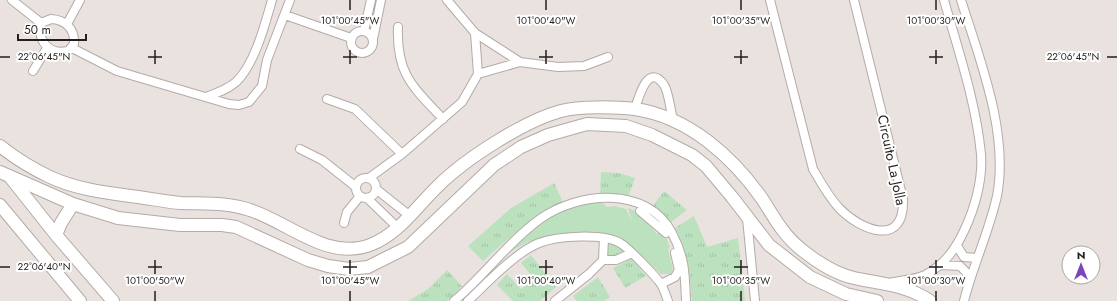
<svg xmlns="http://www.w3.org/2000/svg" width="1117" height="301" font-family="Jost,sans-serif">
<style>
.grass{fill:url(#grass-tufts)}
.park{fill:#bce1be}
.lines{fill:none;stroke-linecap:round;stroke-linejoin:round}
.street-casing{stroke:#b3aba8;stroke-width:10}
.secondary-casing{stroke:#b3aba8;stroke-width:14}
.street{stroke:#fff;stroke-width:8}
.secondary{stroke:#fff;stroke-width:12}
.ticks{fill:none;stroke:#221f1e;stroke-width:1.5}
.labels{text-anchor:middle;stroke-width:4;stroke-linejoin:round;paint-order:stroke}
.street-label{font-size:14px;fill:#221f1e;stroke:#fff}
.ticks-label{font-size:10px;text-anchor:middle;fill:#221f1e;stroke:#fff;stroke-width:4;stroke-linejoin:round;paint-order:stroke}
</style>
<defs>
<pattern id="grass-tufts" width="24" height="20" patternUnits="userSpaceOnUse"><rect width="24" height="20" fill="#bce1be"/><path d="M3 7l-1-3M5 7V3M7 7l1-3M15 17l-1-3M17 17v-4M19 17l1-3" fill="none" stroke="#a1c1a3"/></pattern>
</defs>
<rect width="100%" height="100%" fill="#eae2df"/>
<!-- grass -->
<path class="grass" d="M601,172L619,173L635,178L628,197L600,193Z
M554,183L563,202C532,216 508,239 483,261L468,246L511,208Z
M664,191L687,210L671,222L652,207Z
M628,208L644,214L643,220L632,222Z
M694,216L707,247L738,238L745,301H692C690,275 688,251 675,228Z
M661,230L666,237L670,248L668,249L654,244L657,234Z
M605,238L632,252L603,260Z
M531,255L556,287L540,301H513L497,285L507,274L521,289L534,279L521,263Z
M632,258L646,276L625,288L613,268Z
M447,270L462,286L447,301H408L428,289Z
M598,277L610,297L604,301H577L573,296Z"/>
<!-- park -->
<path class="park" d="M600,201L607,207L614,206L626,209L632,222L643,220V217L657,234L654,244L668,249L673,270L671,274H661L632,248L582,233L550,235L528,242L508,253C540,222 554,208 600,201Z"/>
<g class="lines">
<defs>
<path id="street" d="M12,0L41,23
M447,0L475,33L520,62L558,67L584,66L608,57
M770,0L813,169C821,183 828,196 839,208C861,231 905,248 903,199L854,0
M961,0C980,60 1009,133 997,196C989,232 973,265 964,301
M285,15L351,38
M51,19C66,20 75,29 74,44L68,51C50,55 37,42 41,23Z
M67,24L80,0
M398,27C396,74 413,87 443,119
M351 42a11 11 0 1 1 22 0a11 11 0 1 1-22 0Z
M364,31L371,0
M373,39L381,0
M72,48L117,71L229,104L239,105L249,102L262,86L267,60L290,0
M33,71L47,48
M478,74L520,62
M206,97C217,93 228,89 236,82C255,64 265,24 272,0
M327,99L355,109L402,154
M635,109C638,99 648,61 664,85C669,93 670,109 673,119
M300,149L322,160L356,187
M369,178L402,154L462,102L478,74L475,33
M356 188a10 10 0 1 1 20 0a10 10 0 1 1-20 0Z
M376,189L410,216
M367,198L398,228
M640,211L666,233
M747,218L755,301
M344,223L347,212L360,196
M957,246L964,257L977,258
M603,260H616L632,253
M941,265L960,266L966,272L969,281
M889,283C900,280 915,280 925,275C944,265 955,250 964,231C975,208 983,179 981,154C976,102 958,50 944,0
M661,284L675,277L679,270L675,253
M454,301C484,276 508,242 540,219C578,192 647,185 672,233C685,257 685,275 686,301
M468,301C486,284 516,252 539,243C557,236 603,233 620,243C628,247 656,277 661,284C664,289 666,296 668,301
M555,301L589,274L603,260L604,238"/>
<path id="secondary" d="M0,146C15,158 33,169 50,177C78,190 109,193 138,197C153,199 167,202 181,203C205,204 227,202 250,210C288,222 327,261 370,245C398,235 417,206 438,186C465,159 524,121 561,111C579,106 617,107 635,109C689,117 733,157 763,200C775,219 784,236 802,250C817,262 836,274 854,278C881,284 907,285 930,301
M0,172L73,204L118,218L180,225H222L236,227L308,260L328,266L349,269L368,267L408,247L494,165L521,147L548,135L587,124L626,126L652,135L692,155L706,166L732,197L769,245L810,277L846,294L877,301
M10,177L56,235L113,301
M0,205L80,301
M56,235L61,223L73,204"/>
</defs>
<!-- street casing -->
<use href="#street" class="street-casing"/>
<!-- secondary casing -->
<use href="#secondary" class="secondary-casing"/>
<!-- street -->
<use href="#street" class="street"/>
<!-- secondary -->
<use href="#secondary" class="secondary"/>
</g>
<!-- ticks -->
<path class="ticks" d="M350,0V10M546,0V10M741,0V10M936,0V10M155,50V64M350,50V64M546,50V64M741,50V64M936,50V64M0,57H10M148,57H162M343,57H357M539,57H553M734,57H748M929,57H943M1107,57H1117M155,260V274M350,260V274M546,260V274M741,260V274M936,260V274M0,267H10M148,267H162M343,267H357M539,267H553M734,267H748M929,267H943M155,291V301M350,291V301M546,291V301M741,291V301M936,291V301"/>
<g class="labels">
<!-- street labels -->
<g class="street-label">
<text transform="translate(892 160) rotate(78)" y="5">Circuito La Jolla</text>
</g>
</g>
<g class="ticks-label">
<text x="350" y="24">101°00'45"W</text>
<text x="546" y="24">101°00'40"W</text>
<text x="741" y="24">101°00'35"W</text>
<text x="936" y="24">101°00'30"W</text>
<text x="44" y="60">22°06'45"N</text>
<text x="1073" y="60">22°06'45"N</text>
<text x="44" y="270">22°06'40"N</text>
<text x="155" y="284">101°00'50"W</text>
<text x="350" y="284">101°00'45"W</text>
<text x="546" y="284">101°00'40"W</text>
<text x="741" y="284">101°00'35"W</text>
<text x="936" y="284">101°00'30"W</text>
</g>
<!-- north arrow -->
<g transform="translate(1081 265)"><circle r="19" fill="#ffffff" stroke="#a7a5a5"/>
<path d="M0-3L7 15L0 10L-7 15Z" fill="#7b45bc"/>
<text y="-6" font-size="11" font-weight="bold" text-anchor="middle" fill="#221f1e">N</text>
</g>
<!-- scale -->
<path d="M18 34v6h68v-6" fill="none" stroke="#221f1e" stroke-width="2"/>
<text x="24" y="34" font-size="12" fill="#221f1e" stroke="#ffffff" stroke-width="3" paint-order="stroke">50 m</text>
</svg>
